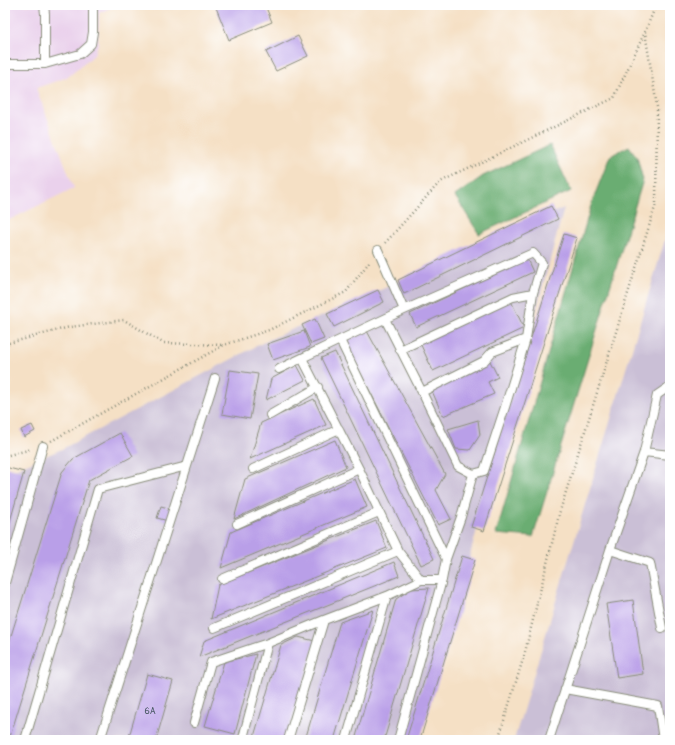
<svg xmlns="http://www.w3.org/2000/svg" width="675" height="745" font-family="Pangolin,sans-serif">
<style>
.built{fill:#ead1ec}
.industrial{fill:#cabfd6}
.forest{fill:#6aad72;stroke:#447553}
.building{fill:#b99fe8}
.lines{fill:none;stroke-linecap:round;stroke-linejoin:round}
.lane-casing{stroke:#8a8e7c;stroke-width:10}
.path{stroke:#8a8e7c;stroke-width:2.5;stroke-dasharray:1 3;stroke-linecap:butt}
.lane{stroke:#fff;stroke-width:8}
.labels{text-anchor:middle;stroke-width:3;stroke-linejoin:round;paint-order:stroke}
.number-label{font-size:9px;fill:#465661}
</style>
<rect width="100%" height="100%" fill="#fff"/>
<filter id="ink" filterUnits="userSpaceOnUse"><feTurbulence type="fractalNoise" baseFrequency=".025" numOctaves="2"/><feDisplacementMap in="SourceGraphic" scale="8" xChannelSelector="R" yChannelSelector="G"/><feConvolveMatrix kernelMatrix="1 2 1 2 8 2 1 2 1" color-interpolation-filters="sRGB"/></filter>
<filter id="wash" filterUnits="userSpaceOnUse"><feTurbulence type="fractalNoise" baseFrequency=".012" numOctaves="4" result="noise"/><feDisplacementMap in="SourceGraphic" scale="16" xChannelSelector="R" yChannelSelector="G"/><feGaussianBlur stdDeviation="0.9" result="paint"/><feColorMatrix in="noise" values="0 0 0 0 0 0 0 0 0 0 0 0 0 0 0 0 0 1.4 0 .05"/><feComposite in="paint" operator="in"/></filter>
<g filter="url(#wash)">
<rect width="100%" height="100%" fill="#f5e0c5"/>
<!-- built -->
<path class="built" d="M5,5H117L99,13L98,45L93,56L68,77L36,88L74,188L5,222Z"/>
<!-- industrial -->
<path class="industrial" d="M564,208L420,740H5V473L62,449L266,341Z
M670,223V740H514Z"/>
<!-- forest -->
<path class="forest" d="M550,145L571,191L479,234L455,196L483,176Z
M629,146L637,157L643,180L533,537L496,534L592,202L610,156Z"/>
<g id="blocks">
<!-- building -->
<path class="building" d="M215,5H265L272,22L229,40Z
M298,36L308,56L276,71L266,52Z
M551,206L558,219L404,294L398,280Z
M564,234L577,238L484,531L471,527Z
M527,259L533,272L416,327L410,314Z
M378,290L384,302L334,327L327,314Z
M511,301L524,328L433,371L420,343Z
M315,319L324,339L311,344L302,325Z
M304,331L310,347L273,360L267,344Z
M367,331L445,474L436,490L451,519L438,525L345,342Z
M335,352L434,559L421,565L321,358Z
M490,361L498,377L488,382L494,394L443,416L432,391Z
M297,365L305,380L266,400L271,379Z
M230,370L258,374L250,419L222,414Z
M314,399L326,425L250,459L261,423Z
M478,420L480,435L470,450L456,449L448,429Z
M32,425L35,431L24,437L21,430Z
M120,433L133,456L89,480L9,740L5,739V655L62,472L73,459Z
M335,440L346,467L234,519L245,479Z
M5,467L24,472L5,539Z
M355,479L367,507L221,568L231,532Z
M161,506L172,509L168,521L157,518Z
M376,521L387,548L211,619L218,585Z
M462,556L475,560L420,740H406Z
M394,562L399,576L199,657L204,641Z
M429,588L384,740H355L396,599L411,589Z
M633,600L643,674L617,678L606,604Z
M373,610L334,740H305L340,622Z
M298,637L315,641L285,740H253L281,645Z
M256,654L235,734L205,726L224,662Z
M147,674L173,681L156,740H128Z"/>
</g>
</g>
<g filter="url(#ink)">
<use href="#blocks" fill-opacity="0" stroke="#8a8e7c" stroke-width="1"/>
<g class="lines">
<defs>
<path id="lane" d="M44,5L45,14V64
M5,64H45L80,54L91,44L93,32V5
M378,250L404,310
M340,340L446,559
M400,350L513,297L533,293
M302,358L359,469L398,551L421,580
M279,369C321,349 362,329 404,310L533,253L542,263L533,293L526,339L505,407L484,471L473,474L458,466L422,392L385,319
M422,392L484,361L492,352L526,339
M270,415L318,387
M644,452L670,455
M253,469L339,429
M237,524L359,469
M610,550L650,563L662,628
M222,579L379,512
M5,583L43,446
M214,628L398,551
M565,689L658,706L663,740
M194,723L211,662L268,643L324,620L387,596L421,580H442
M243,738L268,643
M25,740L98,489L187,466L215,378
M100,740L187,466
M288,740L324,620
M346,740L387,596
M398,740L442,580L446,559L461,517L473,474
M549,740L610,550L644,452L657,395L670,386"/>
</defs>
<!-- lane casing -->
<use href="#lane" class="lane-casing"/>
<!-- path -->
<path class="path" d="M385,243L440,182L614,98L645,32L656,5
M5,344L70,327L124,320L163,343L224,345
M51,441L224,345L269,330L346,292L370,261
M5,456L32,449
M498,740L524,656L560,511L656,204L657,107L645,32"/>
<!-- lane -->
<use href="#lane" class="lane"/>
</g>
</g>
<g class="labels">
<!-- number labels -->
<g class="number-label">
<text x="150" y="714">6А</text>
</g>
</g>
<!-- margin -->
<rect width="675" height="745" fill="none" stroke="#fff" stroke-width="20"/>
</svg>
